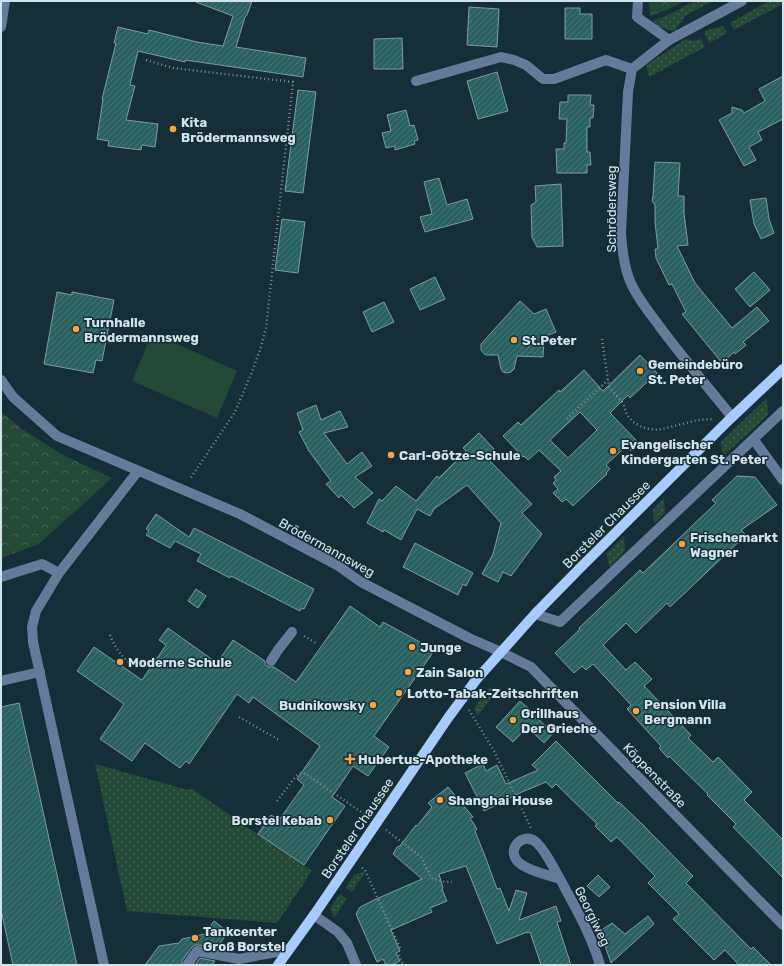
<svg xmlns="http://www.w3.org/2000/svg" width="784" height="966" font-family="Rubik,sans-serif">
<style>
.grass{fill:url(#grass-dots)}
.park{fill:url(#park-crowns)}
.pitch{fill:#244937}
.building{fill:url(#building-hatch);stroke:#7d9d9b;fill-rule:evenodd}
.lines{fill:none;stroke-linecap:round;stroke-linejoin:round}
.path{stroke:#7e9199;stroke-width:2.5;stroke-dasharray:1 3;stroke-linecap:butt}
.minor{stroke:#657b99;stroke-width:10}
.major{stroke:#a6ccfd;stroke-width:10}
.poi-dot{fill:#f3a443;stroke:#162e38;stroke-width:1.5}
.labels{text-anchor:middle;stroke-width:3;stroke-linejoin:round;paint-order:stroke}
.poi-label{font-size:13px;font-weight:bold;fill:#d4e3e9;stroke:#162e38;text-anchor:start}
.street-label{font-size:13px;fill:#d4e3e9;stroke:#162e38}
</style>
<defs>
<pattern id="grass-dots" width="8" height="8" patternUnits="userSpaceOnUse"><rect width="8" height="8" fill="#244937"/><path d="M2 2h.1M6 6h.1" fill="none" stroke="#436354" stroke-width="1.8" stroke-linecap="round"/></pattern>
<pattern id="park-crowns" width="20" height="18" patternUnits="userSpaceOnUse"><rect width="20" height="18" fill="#244937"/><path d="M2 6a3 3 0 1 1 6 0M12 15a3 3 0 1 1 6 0" fill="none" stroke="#436354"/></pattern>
<pattern id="building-hatch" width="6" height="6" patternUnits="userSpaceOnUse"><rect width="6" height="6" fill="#2a6260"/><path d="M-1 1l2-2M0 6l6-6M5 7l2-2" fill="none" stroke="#487877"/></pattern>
</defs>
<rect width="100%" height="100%" fill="#162e38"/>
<!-- grass -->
<path class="grass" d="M695,1H712L685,16L675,31L658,27L653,21L668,15Z
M769,1H782L783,4L734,30L730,23Z
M723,26L727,33L709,43L704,31Z
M686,39L693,41L701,39L705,47L649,77L646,65Z
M767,398L768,415L723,456L721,442Z
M664,498L665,513L654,524L653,509Z
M624,536L625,551L610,567L606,554Z
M490,687L496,693L477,716L474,708Z
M95,764L188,790L192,789L312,871L277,923L127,911Z
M365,871V873L352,892L345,888L354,875Z
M340,894L347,899L334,918L330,908Z"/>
<!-- park -->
<path class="park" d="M649,1H685L667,10L650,16Z
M1,412L25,431L63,455L112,478L39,544L1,558Z"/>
<!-- pitch -->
<path class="pitch" d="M152,333L237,371L217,418L132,381Z"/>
<!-- building -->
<path class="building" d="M196,1H252L247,15L245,17L236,47L306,58L303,77L185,60V62L138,51L130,85L135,86L126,120L158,124L155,147L142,145L141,150L108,146L109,141L97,139L103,99H102L116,43H114L118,27L148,34L149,30L197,42L223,46L233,16L196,2Z
M469,7L499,9L497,47L467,45Z
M565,8H580V14H592V39H565Z
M402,38L403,69H374V39Z
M497,72L508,111L478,119L467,81Z
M783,76V119L758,132L762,140L749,147L756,160L744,166L719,120L732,113V107L742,110L744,113L765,101L759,89Z
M298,90L316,92L303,193L285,191Z
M568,95H591L590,105H594L593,118H590V127H587V152H590L591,165H587V173H557L556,149H564V143H566L567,119H559L560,102H568Z
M406,110L410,126L414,125L418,140L414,141L415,144L395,150V146L386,148L382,133L391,131L387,115Z
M655,162L680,163L678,196H684V213L688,245L677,246L695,283L732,328L757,307L769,321L743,342L746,345L735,354L734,352L722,363L682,314L686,312L672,284L669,285L656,258L655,249H658L655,222V205L652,201L653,196Z
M439,178L447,205L467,199L473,219L425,232L420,217L432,214L424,182Z
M561,184L563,246L537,247L532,237L531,205L536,202L535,186Z
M766,198L769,219L774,233L761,239L754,224L750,200Z
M282,219L305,222L298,273L275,270Z
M754,272L770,290L750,307L735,289Z
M435,277L445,299L420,310L410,289Z
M57,292L72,295V292L114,300L102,361L96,360L93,373L44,364Z
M520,301L534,314L546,309L556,332L544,337L543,357L517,356L514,369L511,372L506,373L503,372L501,369L498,355H486L484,354L481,350V344Z
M384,302L394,322L372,332L363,312Z
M640,355L657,373L630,398L628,395L610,413L635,439L637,443L636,447L634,450H632L623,449L606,465L610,469L606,473L607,474L597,483L573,506L566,499L562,502L553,493L558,489L553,483L556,480L554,477L561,471L539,450L528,460L524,456L523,457L503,436L518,422L521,425L559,390L560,392L584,370L603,391ZM580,412L597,430L568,458L550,440Z
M316,405L321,420L340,411L348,427L324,433L347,464L362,452L372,466L355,477L373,493L354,508L341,495L339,498L326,484L331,481L309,451L299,432L303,430L297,413Z
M479,433L494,449L486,457L532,504L522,513L542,534L511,576L503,572L498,582L482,574L493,554L501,523L467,485L434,509L430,516L417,509L401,540L384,530L383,532L367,523L379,499L382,501L396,486L416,501L437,476L439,478L466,451L463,448Z
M737,476L755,477L777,505L741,530L746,535L670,607L667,603L636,633L626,623L603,645L626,670L635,662L652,679L644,686L691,735L688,738L713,762L718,757L752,792L744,800L783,840V878L733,827L736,824L707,795L708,794L669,756L668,758L659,748L661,746L627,709L631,705L593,664L586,670L582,666L574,673L555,653L580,629L579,628L640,570L643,573L716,503L712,500Z
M156,514L189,537L194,528L314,589L304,609L301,608L300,611L231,576L230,578L197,561L201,554L175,541L170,548L146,535L149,531L146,529Z
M415,543L473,573L466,586L463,584L458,595L403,567Z
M196,589L206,596L198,608L188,601Z
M350,606L380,627L383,622L431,648L429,652L432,654L374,736L389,747L368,776L353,766L332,797L345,806L304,865L258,834L271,815L279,820L304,785L297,779L320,746L253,697L249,703L237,694L189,764L186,761L180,768L145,743L132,761L100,739L124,704L77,671L94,647L142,680L166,645L159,640L168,628L217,663L233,640L265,661V664L267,666L270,667H274L296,682Z
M520,701L537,716L536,717L553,733L544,743L527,727L513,742L496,727Z
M19,703L77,965H13L1,910V707Z
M556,741L618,803L619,802L642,824L693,876L686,883L751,949L753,947L771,965H739L725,950L714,960L673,919L679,914L648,883L655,876L617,837L611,842L595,826L597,824L556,784L552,788L546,782L522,792L484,811L465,773L483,764L486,771L497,765L506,784L538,770L532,765Z
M448,787L473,817L470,818L477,829L475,831L485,856L497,889L500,888L509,911L516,890L527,893L519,920L556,906L561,921L557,922L571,965H541L530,932L527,933V932L497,944L466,866L439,874L443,888L442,889L447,901L430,908L432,912L391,930L400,951L396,953L400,961L392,965H386L383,959L377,962L356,914L360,907L376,899L422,879L393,854L397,847L400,846L416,825L417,826L432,807L428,803Z
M598,875L610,887L599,897L587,886Z
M648,916L654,924L611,963L600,931L612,923L625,934Z
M214,921L228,932L217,948L198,945H195L192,947L182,961L181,965H145L159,946L179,943L182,939L205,934Z
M200,958L215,961L212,965H195Z"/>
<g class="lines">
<!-- path -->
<path class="path" d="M146,60L173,68L293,82L266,328L261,347L252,372L235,412L190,479
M602,339L609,387L623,403L627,415L633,422L642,427L649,429L658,430L698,420L712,419
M567,419L608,380
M110,635C114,646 120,654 128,662
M304,636L316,643
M469,710L494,751L531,828
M239,717L279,740
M277,801L296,776L301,773L306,774L367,816
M386,830L421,857L430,875L433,879L445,882H452
M362,868L365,870L400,948
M399,955L403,965"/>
<!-- minor -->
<path class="minor" d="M638,1L637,17L669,40
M1,27L5,1
M416,81L501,57L514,60L526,65L543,79H554L606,60L632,69
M1,380L13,397L57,436L240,514L337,565L361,582L469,638L501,652L531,667L783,925
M732,417C708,387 683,358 660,327C649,312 637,298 630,281C624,266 622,250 621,233L628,92L632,69L669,40L742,1
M754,440L783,480
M59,573L138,471
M1,577L42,564L59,573L36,611L32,627L33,642L104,965
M535,614L560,622L783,411
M271,661L278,650L292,632
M1,681L40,672
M560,879C548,875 533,872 522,865C502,852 523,829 537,843C547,853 553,867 560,879C575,907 591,934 600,965
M314,915L338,932L347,943L356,965
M187,965L197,951L239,959L288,950"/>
<!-- major -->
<path class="major" d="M278,965L314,915L448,718L476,680L535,614L581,567L730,419L783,369"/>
</g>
<!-- markers -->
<g class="poi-dot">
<circle cx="173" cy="129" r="4"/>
<circle cx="76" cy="329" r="4"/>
<circle cx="514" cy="340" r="4"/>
<circle cx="640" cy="371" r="4"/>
<circle cx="613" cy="451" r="4"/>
<circle cx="391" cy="455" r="4"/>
<circle cx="682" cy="544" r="4"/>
<circle cx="412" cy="647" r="4"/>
<circle cx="120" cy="662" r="4"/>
<circle cx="408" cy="672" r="4"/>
<circle cx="399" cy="693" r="4"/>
<circle cx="373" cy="705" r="4"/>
<circle cx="636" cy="711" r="4"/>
<circle cx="513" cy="720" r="4"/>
<path d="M348 753h4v4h4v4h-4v4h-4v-4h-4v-4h4z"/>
<circle cx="440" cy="800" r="4"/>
<circle cx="330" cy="820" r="4"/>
<circle cx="195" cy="938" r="4"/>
</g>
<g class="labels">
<!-- poi labels -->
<g class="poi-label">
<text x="181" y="127">Kita<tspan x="181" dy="15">Brödermannsweg</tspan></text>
<text x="84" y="327">Turnhalle<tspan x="84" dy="15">Brödermannsweg</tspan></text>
<text x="522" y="345">St.Peter</text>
<text x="648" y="369">Gemeindebüro<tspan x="648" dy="15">St. Peter</tspan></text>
<text x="621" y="449">Evangelischer<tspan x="621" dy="15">Kindergarten St. Peter</tspan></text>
<text x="399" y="460">Carl-Götze-Schule</text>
<text x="690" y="542">Frischemarkt<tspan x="690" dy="15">Wagner</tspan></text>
<text x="420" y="652">Junge</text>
<text x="128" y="667">Moderne Schule</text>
<text x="416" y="677">Zain Salon</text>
<text x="407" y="698">Lotto-Tabak-Zeitschriften</text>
<text x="644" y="709">Pension Villa<tspan x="644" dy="15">Bergmann</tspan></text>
<text x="365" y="710" text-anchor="end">Budnikowsky</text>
<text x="521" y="718">Grillhaus<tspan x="521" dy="15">Der Grieche</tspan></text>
<text x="358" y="764">Hubertus-Apotheke</text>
<text x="448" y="805">Shanghai House</text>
<text x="322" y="825" text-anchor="end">Borstel Kebab</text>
<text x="203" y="936">Tankcenter<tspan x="203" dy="15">Groß Borstel</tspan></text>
</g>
<!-- street labels -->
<g class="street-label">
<text transform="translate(611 209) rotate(-90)" y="5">Schrödersweg</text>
<text transform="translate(606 524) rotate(-45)" y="5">Borsteler Chaussee</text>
<text transform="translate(327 547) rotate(29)" y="5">Brödermannsweg</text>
<text transform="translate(655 775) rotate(46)" y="5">Köppenstraße</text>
<text transform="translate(357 828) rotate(-56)" y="5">Borsteler Chaussee</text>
<text transform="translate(593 916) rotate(64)" y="5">Georgiweg</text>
</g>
</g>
<!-- border -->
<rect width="784" height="966" fill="none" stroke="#d4e3e9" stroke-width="4"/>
</svg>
